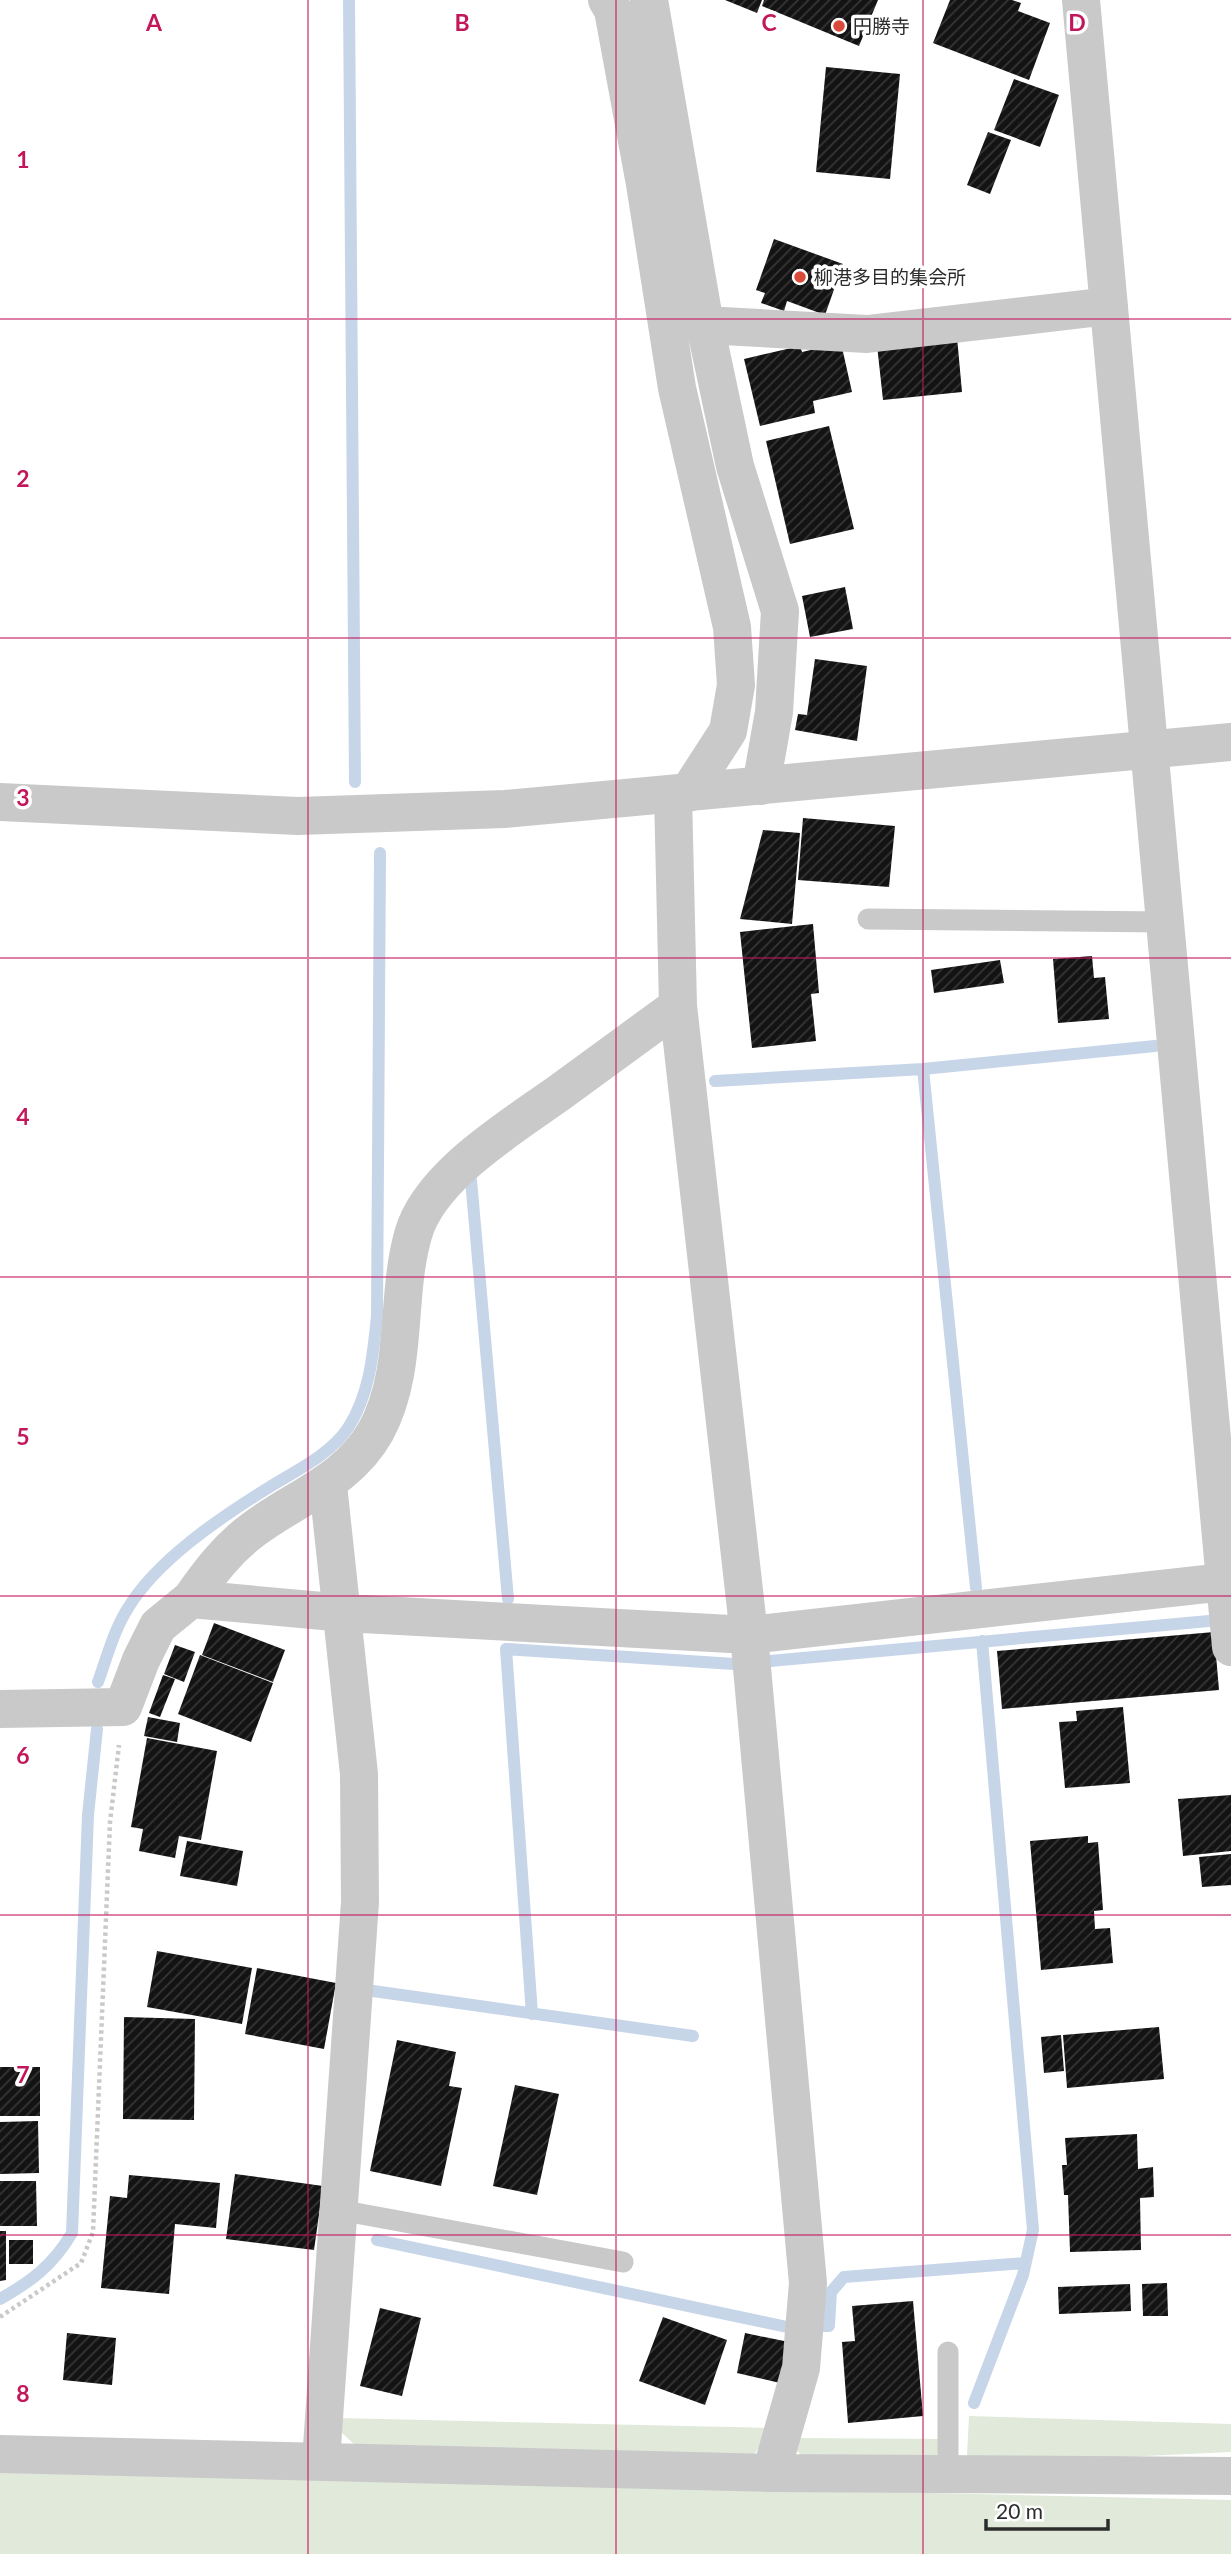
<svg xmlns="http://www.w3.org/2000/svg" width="1231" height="2554" font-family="Lato,'Noto Sans JP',sans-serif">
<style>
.grass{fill:#e0e9da}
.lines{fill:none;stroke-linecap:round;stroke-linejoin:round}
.stream{stroke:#c7d5e8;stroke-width:12}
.building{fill:url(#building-hatch)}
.path{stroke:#c9c9c9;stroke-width:4.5;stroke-dasharray:3.5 3.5;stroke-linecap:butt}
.service{stroke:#c9c9c9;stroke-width:21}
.minor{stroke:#c9c9c9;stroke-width:38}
.tertiary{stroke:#c9c9c9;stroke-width:38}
.grid{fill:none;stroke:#c2185b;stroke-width:2;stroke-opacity:0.55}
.poi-dot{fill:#d84a39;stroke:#fff;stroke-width:2.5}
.labels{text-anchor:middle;stroke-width:7;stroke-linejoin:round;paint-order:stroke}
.poi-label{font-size:19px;fill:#2c2c2c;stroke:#fff;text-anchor:start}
.grid-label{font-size:23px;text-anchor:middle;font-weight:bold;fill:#c2185b;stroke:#fff;stroke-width:7;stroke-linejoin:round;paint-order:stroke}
</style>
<defs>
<pattern id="building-hatch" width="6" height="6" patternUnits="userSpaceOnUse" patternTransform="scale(1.75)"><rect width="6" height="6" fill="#131313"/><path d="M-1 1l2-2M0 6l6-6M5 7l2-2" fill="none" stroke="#363636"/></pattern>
</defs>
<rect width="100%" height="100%" fill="#fff"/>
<!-- grass -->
<path class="grass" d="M969,2416L1231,2424V2452L975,2464L967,2455Z
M338,2418L773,2428L750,2460L357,2447L340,2431Z
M795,2438L942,2439L934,2465H811L794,2448Z
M0,2471L1231,2500V2554H0Z"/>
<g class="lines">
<!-- stream -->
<path class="stream" d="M349,0L355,782
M923,1069L976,1588
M715,1081L923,1069L1155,1046
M471,1180L508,1599
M770,1661L1209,1621
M98,1682C107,1657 114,1630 128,1608C157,1560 221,1517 268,1488C295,1471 330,1455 348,1428C370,1394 373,1354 377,1316L380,853
M366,1990L693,2036
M532,2014L506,1649L734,1664
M377,2240L787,2327
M0,2299C32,2281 53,2265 72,2233L88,1815L97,1729
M814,2326H829L831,2292L844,2277L1025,2263
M974,2403L1023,2275L1033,2230L982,1641"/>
</g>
<!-- building -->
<path class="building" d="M725,0H762L757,13Z
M764,0H878L859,46L762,6Z
M950,0H1012L1021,3L1018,11L1050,23L1029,80L933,43Z
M826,67L900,74L890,179L816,172Z
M1014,79L1059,95L1040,147L994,130Z
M988,132L1011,140L990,194L967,185Z
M774,239L843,264L825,315L787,301L784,311L761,303L765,293L756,290Z
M957,337L962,392L883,400L877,345Z
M841,343L852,392L813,401L815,413L760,426L744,359L800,346L802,352Z
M829,426L854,529L790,544L766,441Z
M845,587L853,629L810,637L802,596Z
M815,659L867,666L857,741L795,730L798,714L807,715Z
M803,818L895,826L889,887L798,880Z
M763,830L800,833L792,924L740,919Z
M813,924L819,993L811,994L816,1041L752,1048L740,932Z
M1092,956L1094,978L1105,977L1109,1019L1058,1023L1053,959Z
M1000,960L1004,983L934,993L931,970Z
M214,1623L285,1650L273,1682L202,1655Z
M1214,1632L1219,1690L1002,1709L997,1651Z
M175,1645L195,1652L184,1682L164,1674Z
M200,1655L273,1683L251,1742L178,1714Z
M163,1675L175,1679L160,1717L149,1713Z
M1123,1707L1130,1783L1065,1788L1059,1722L1077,1721L1076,1711Z
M148,1717L180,1723L177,1742L144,1736Z
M147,1738L217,1751L201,1840L179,1836L175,1858L139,1851L143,1829L131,1827Z
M1231,1795V1851L1183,1856L1178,1799Z
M1088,1836V1843L1098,1842L1103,1910L1094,1911L1095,1929L1110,1928L1113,1963L1041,1970L1030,1841Z
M187,1841L243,1851L237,1886L180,1876Z
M1231,1854V1885L1202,1887L1199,1857Z
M157,1951L252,1968L242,2024L147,2007Z
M257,1968L336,1983L324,2049L245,2034Z
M124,2017L195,2019L194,2120L123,2119Z
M1159,2027L1164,2079L1067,2088L1063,2035Z
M1061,2035L1064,2071L1044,2073L1041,2037Z
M397,2040L456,2052L449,2086L462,2088L441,2186L370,2171Z
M0,2067H40V2116H0Z
M515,2085L559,2094L537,2195L493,2186Z
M38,2121L39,2173L0,2174V2122Z
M1137,2134L1138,2169L1153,2167L1154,2197L1140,2198L1141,2250L1070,2252L1068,2195H1064L1062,2165H1067L1065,2138Z
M235,2174L323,2186L314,2250L226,2239Z
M129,2175L220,2183L216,2228L175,2224L169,2294L101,2288L110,2196L127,2198Z
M0,2181H36L37,2226H0Z
M0,2231H6V2280L0,2281Z
M9,2240H33V2264H9Z
M1167,2283L1168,2316H1143L1142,2284Z
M1130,2284L1131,2311L1059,2314L1058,2287Z
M913,2301L923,2416L848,2423L842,2342L855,2341L852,2306Z
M380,2308L421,2318L402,2396L360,2386Z
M663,2317L727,2340L705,2405L639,2381Z
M67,2333L116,2338L112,2385L63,2380Z
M745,2333L789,2342L780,2383L737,2373Z"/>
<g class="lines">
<!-- path -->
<path class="path" d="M0,2317L81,2263L93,2232L110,1822L119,1745"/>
<!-- service -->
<path class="service" d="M868,919L1166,922
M339,2210L623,2262
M948,2352V2474"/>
<!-- minor -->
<path class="minor" d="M607,0L613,10L645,184L677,388L732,627L736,685L728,731L688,793
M649,0L705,325L735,466L780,611L774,712L761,786
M1081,0L1231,1647
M705,325L867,334L1109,306
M673,794L678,1006L749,1635L808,2283L801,2368L771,2473
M191,1599C209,1573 228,1548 254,1529C297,1497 348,1481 376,1431C409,1370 395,1299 413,1235C429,1175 515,1125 563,1090C601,1062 640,1034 678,1006
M0,1709L123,1707L141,1660L158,1626L191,1599L344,1613L749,1635L1224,1582
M0,2454L771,2473L1231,2476
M321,2461L360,1902L359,1774L328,1485"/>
<!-- tertiary -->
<path class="tertiary" d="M0,802L298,816L505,809L1231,742"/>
</g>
<!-- grid -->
<path class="grid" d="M308,0V2554M616,0V2554M923,0V2554M0,319H1231M0,638H1231M0,958H1231M0,1277H1231M0,1596H1231M0,1915H1231M0,2235H1231"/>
<!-- markers -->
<g class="poi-dot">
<circle cx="839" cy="26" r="7"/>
<circle cx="800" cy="277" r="7"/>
</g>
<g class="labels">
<!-- poi labels -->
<g class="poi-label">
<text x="853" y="33">円勝寺</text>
<text x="814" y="284">柳港多目的集会所</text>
</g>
</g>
<g class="grid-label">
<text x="154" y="31">A</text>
<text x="462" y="31">B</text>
<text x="769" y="31">C</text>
<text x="1077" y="31">D</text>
<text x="23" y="168">1</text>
<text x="23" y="487">2</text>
<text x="23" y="806">3</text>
<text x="23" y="1125">4</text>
<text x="23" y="1445">5</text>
<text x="23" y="1764">6</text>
<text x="23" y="2083">7</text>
<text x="23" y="2402">8</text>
</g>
<!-- scale -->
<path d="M986 2519v10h122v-10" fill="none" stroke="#2c2c2c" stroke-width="3.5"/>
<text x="996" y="2519" font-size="21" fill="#2c2c2c" stroke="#ffffff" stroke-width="5" paint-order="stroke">20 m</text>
</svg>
